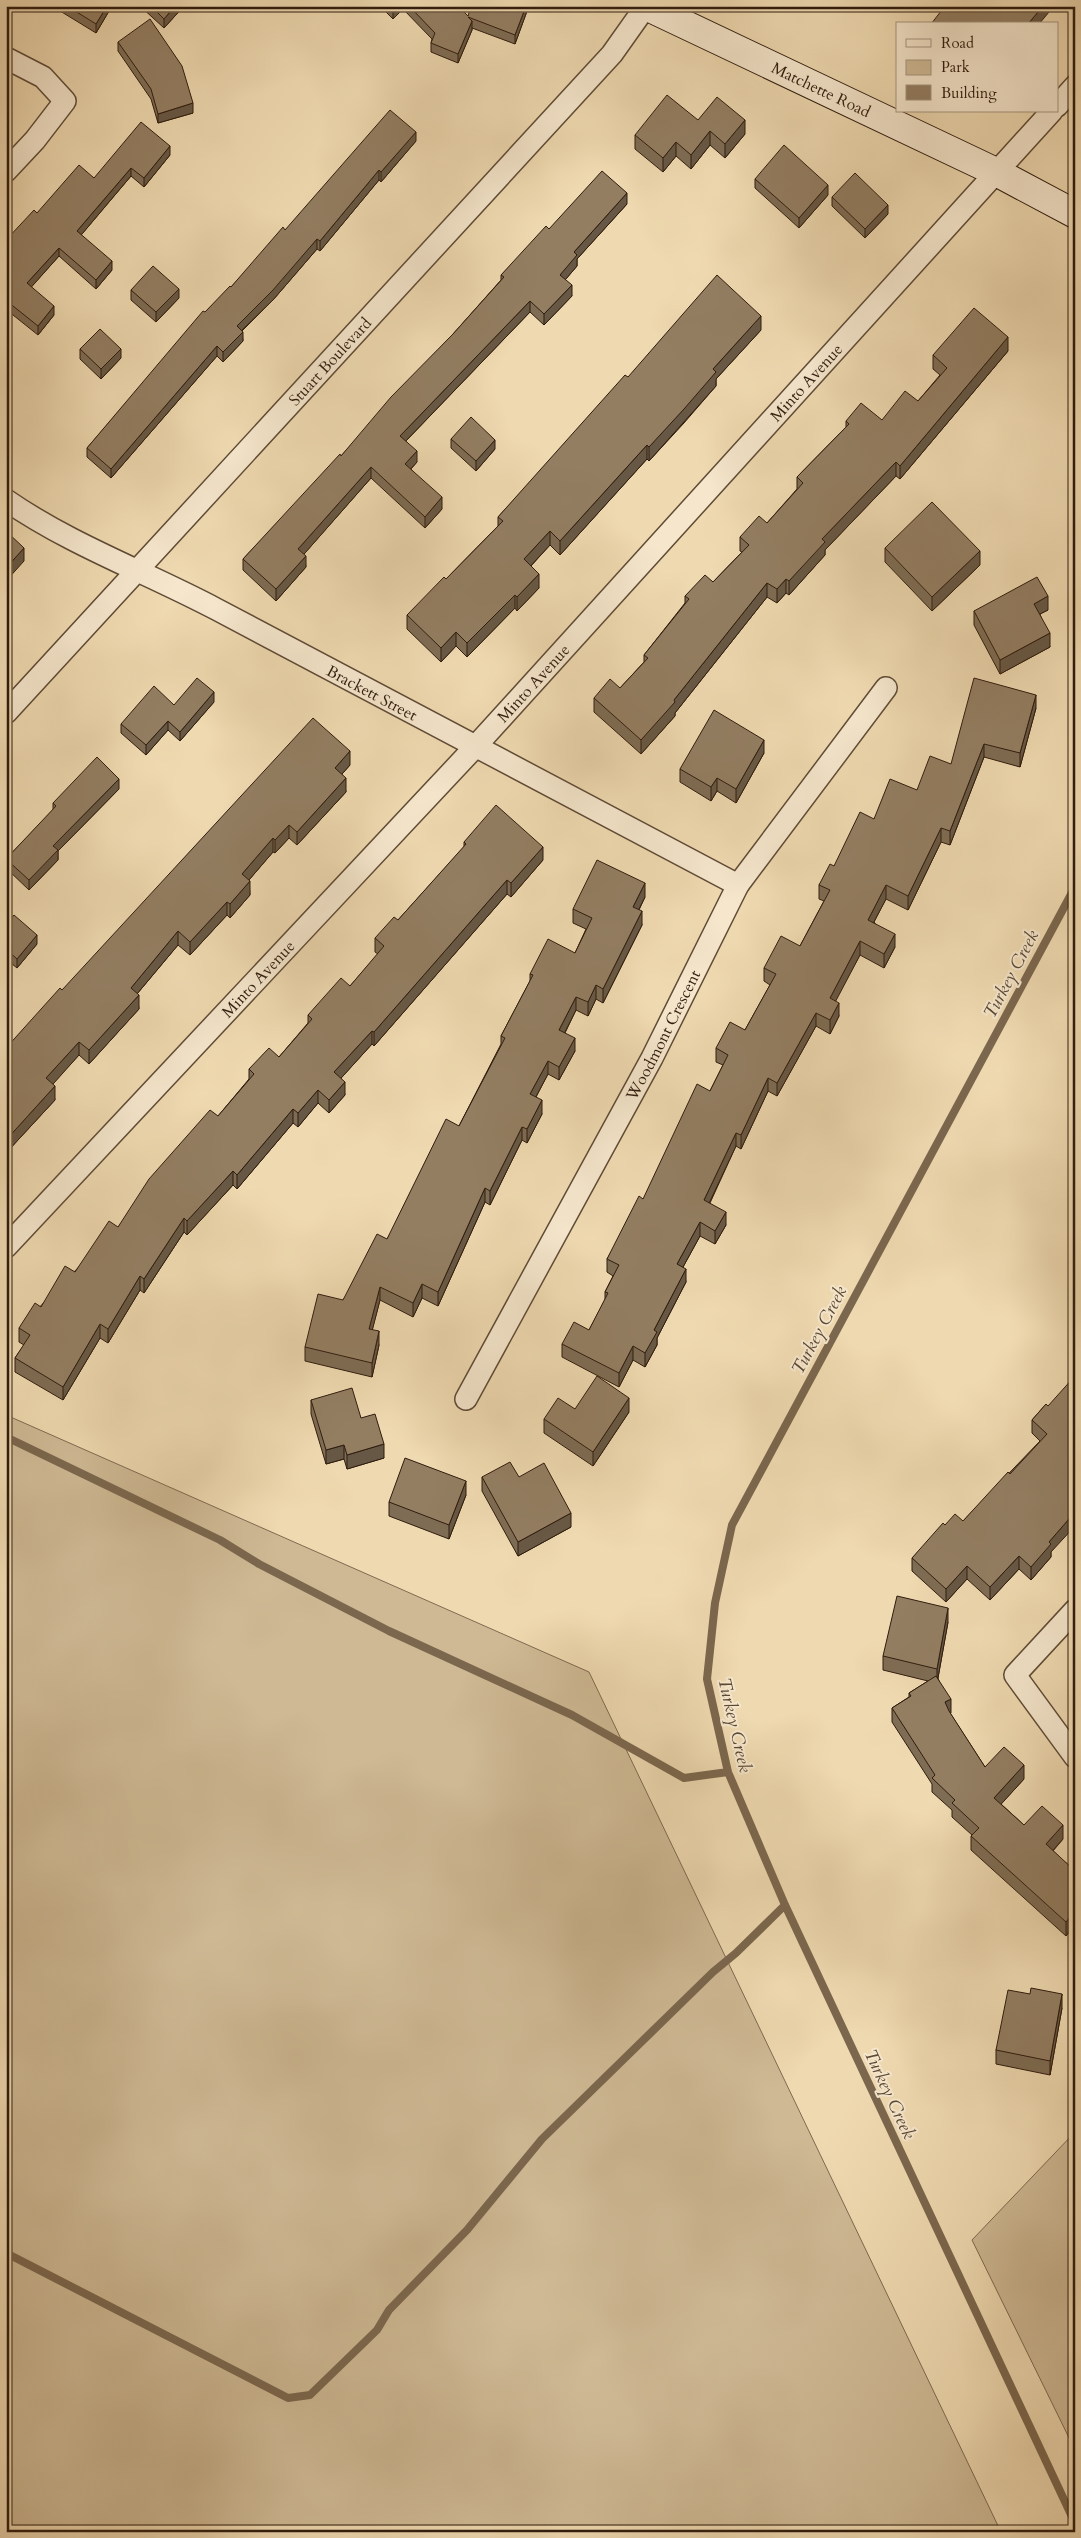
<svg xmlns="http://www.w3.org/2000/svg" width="1081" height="2538" font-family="Cardo,serif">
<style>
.green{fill:#ceb994;stroke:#7e6a51}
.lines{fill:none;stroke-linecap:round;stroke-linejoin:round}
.stream{stroke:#7b674e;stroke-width:8}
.street-casing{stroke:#5f4b36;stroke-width:24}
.secondary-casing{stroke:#2f1c0e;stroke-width:30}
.street{stroke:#f5e6cc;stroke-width:21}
.secondary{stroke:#f5e6cc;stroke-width:28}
.wall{fill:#7e6c54;stroke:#2f1c0e}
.shaded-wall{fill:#675845;stroke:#2f1c0e}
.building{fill:#937e62;stroke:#2f1c0e}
.labels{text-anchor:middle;stroke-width:4;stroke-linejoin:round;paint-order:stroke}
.street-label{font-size:16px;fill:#2f1c0e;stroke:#f5e6cc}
.water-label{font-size:18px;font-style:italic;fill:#5b4833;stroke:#f5e6cc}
</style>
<rect width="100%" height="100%" fill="#efd9b0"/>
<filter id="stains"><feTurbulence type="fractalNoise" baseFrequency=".004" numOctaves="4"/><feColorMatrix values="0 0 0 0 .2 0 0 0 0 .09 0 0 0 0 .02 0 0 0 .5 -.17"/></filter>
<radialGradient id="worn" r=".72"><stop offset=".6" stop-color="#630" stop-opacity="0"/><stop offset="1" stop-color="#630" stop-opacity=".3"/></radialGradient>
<!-- green -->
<path class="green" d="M6,1415L589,1672L1001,2532H6Z
M1075,2132V2450L972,2240Z"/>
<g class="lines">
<!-- stream -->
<path class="stream" d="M1075,887L732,1525L715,1603L707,1679L728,1772L785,1905L1075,2523
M6,1437L220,1540L259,1564L389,1631L572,1715L684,1778L728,1772
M6,2253L288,2398L310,2395L377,2330L389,2310L467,2230L542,2139L713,1972L736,1953L785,1905"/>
<defs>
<g id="street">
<path d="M6,58L43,77L65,101L35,140L6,171"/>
<path d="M1057,106L1075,86"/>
<path id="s1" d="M6,500C71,545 146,572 216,609C389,702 563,794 738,885"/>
<path id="s2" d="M6,713L612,54L646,6"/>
<path id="s3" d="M6,1247L474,748L1052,111"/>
<path id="s4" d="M466,1399L652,1058L738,885L886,688"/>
<path d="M1075,1610L1015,1675L1075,1757"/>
</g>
<g id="secondary">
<path id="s5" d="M646,6L998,173L1075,214"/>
</g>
</defs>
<!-- street casing -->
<use href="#street" class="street-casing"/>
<!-- secondary casing -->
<use href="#secondary" class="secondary-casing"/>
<!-- street -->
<use href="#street" class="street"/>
<!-- secondary -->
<use href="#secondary" class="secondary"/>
</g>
<!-- wall -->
<path class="wall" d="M52,6H112L96,33Z
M140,6H184L164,28Z
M380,6H458L468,16L527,6V11L515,44L472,28V30L458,63L431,52V43L432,39L403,9L393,19Z
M118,42L193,113L158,123L151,99L118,51Z
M698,120L745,134L725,158L710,145L691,169L676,156L663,172L635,149V135Z
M416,141L381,182L379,180L320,251L317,249L273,300L242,331L243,341L223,362L217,356L111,478L87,457V448L205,312L231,287L285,230Z
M170,155L144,187L131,176L81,235L112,270L96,289L59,256L31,287L54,315L38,335L8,311L6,313V240L37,213L94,178Z
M755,179L828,195L799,228L755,188Z
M832,197L888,214L865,238L832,206Z
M627,204L577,259V266L565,280L572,296L544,325L530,312L406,441L417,462L411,469L442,509L425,528L371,478L304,554L306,567L276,601L243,570V559L341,456L453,334L501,280V275L549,229Z
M131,290L179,298L156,322L131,300Z
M761,330L716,379V386L684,423L649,461L647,459L560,555L550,545L531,566L539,588L517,611L515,608L467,657L456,646L441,662L407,629V615L446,579L498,526V517L628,377Z
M80,349L121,358L101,379L80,359Z
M1008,351L900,479L896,476L825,550V555L789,595L786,593L777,603L767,597L675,713V716L641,754L594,712V698L620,688L644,662V655L685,603V596L713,582L742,552L740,551V537L767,523L797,489V477L846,427V421L882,420L918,401L940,375L933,369V355Z
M451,439L495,449L476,471L451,448Z
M885,548L980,565L932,611L885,562Z
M1048,610L1040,614L1050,647L1000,674L974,625V611Z
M214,702L180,741L168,730L146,755L121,733V724L174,705Z
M1036,708L1020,767L984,757L950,845L941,842L908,910L886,899L874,922L895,947L884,968L860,955L835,1001L839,1016L830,1034L816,1026L777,1096L768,1091L741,1149L736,1146L710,1203L726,1225L715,1244L700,1236L683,1267L686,1282L657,1338V1345L645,1367L633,1360L619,1387L562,1357V1344L589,1330L605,1300V1292L613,1276L607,1272V1259L710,1091L723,1065L716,1062V1048L745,1030L770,985L764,981V968L800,946L824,901L819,899V885L834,866L874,819L917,790L951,764Z
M764,753L736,803L717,791L711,801L680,782V769Z
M350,765L342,774L346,792L297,845L289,838L275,853L273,852L249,880L250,895L230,918L227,915L190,955L178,945L137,994L139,1009L89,1064L79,1055L52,1084L55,1100L6,1153V1048L62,990Z
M119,789L58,851V860L29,890L6,868V859L53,810V803Z
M464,842L543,860L511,897L507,894L374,1046L372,1044L341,1078L345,1095L329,1113L318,1103L298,1127L293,1123L237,1189L233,1185L187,1235L184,1232L144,1293L140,1290L108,1343L100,1338L63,1400L15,1372V1358L24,1345L19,1342V1328L118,1227L218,1116L249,1079V1069L279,1057L308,1023V1015L350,986L378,954L375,952V938L398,920L464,847Z
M645,897L639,910L642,925L603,1003L596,999L588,1016L576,1010L565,1033L575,1051L559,1080L548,1074L536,1097L542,1114L527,1143L522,1140L490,1205L485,1202L438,1306L422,1298L413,1317L380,1300L372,1330L379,1345L372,1377L305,1361V1347L343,1300L387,1239L459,1126L501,1044V1036L530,981V974L575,953L586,929L573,923V909Z
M6,924L37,944L17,968L6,959Z
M311,1400L361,1418L384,1458L347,1469L344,1459L326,1464L311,1414Z
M1046,1404L1051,1557L1031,1580L1019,1569L990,1600L967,1579L946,1602L912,1571V1558L945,1525L963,1521L1040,1441L1032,1433V1420Z
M575,1409L629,1412L593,1466L544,1433V1419Z
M482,1477L571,1527L518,1556L482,1491Z
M466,1495L449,1539L389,1516V1502Z
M948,1622L938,1678L950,1713L985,1767L1024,1779L1001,1804L1024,1825L1063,1839L1053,1851L1075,1871V1935L1070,1931L1066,1936L971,1850V1836L972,1835L952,1817V1810L932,1792V1784L892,1722V1708L909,1697V1693L928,1681L883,1670V1656Z
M1030,1994L1062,2008L1050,2075L996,2064V2050Z"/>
<!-- shaded-wall -->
<path class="shaded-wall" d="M107,6H112L96,33V24Z
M175,6H184L164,28V19Z
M396,6H403V9L393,19V10Z
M526,6H527V11L515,44V35Z
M1043,6H1054L1039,24H1028Z
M472,21V30L458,63V54Z
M193,103V113L158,123V114Z
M745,120V134L725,158V144Z
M710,131V145L691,169V155Z
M416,132V141L381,182V172Z
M676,142V156L663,172V158Z
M170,146V155L144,187V178Z
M131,168V176L77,240V231Z
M379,170V180L320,251V241Z
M828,185V195L799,228V218Z
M627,193V204L577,259V266L560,286V275L574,252Z
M888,205V214L865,238V229Z
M317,239V249L273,300L237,335V326Z
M59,248V256L27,292V283Z
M112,261V270L96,289V280Z
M572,285V296L544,325V314Z
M179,289V298L156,322V312Z
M530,301V312L400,447V436Z
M8,302V311L6,313V305Z
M54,306V315L38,335V326Z
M761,316V330L716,379V386L649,461V447L713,369Z
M243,332V341L223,362V352Z
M1008,337V351L900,479V466Z
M217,346V356L111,478V469Z
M121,349V358L101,379V369Z
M495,440V449L476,471V461Z
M647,445V459L560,555V541Z
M417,451V462L405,475V464Z
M896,462V476L825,550V555L789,595V581L822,539Z
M371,467V478L298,561V549Z
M442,497V509L425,528V517Z
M550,531V545L524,573V559Z
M24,548V561L6,581V568Z
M980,551V565L932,611V597Z
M306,556V567L276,601V589Z
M539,574V588L517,611V597Z
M786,579V593L777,603V589Z
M767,583V597L675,713V716L641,754V740L674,700Z
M515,595V608L467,657V643Z
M1048,596V610L1034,617V604Z
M456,632V646L441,662V648Z
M1050,633V647L1000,674V660Z
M214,692V702L180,741V732Z
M1036,695V708L1020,767V753Z
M168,721V730L146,755V745Z
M764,740V753L736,803V789Z
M984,744V757L950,845V831Z
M350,751V765L335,782V768Z
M346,778V792L297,845V832Z
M717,778V791L711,801V787Z
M119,779V789L58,851V860L29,890V880L53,846Z
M289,825V838L275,853V840Z
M941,828V842L908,910V896Z
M273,838V852L242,888V874Z
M543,847V860L511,897V883Z
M507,880V894L374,1046V1032Z
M250,881V895L230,918V904Z
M645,883V897L633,921V907Z
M886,885V899L868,933V920Z
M227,902V915L190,955V942Z
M642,911V925L603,1003V989Z
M178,931V945L131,1001V988Z
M895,934V947L884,968V954Z
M37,935V944L17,968V959Z
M860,941V955L830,1012V998Z
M596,985V999L588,1016V1002Z
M139,995V1009L89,1064V1050Z
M576,997V1010L559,1044V1030Z
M839,1003V1016L830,1034V1020Z
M816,1013V1026L777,1096V1083Z
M372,1031V1044L334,1086V1072Z
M575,1038V1051L559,1080V1067Z
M79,1042V1055L46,1092V1078Z
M548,1061V1074L530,1108V1094Z
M768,1078V1091L741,1149V1135Z
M345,1082V1095L329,1113V1100Z
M55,1086V1100L6,1153V1140Z
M318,1090V1103L298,1127V1113Z
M542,1100V1114L527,1143V1129Z
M293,1109V1123L237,1189V1175Z
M522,1127V1140L490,1205V1191Z
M736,1133V1146L704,1214V1200Z
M233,1171V1185L187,1235V1221Z
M485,1188V1202L438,1306V1292Z
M726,1212V1225L715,1244V1231Z
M184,1218V1232L144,1293V1279Z
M700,1222V1236L677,1278V1264Z
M686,1269V1282L657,1338V1345L645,1367V1353L654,1330Z
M140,1276V1290L108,1343V1329Z
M422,1284V1298L413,1317V1303Z
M380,1287V1300L369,1343V1329Z
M100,1324V1338L63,1400V1387Z
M379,1331V1345L372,1377V1363Z
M633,1346V1360L619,1387V1373Z
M629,1398V1412L593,1466V1452Z
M384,1444V1458L347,1469V1455Z
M344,1445V1459L326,1464V1450Z
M466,1481V1495L449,1539V1525Z
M1075,1512V1526L1051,1552V1557L1031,1580V1567L1049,1542Z
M571,1513V1527L518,1556V1542Z
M1019,1556V1569L990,1600V1587Z
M967,1566V1579L946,1602V1589Z
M948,1608V1622L937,1683V1669Z
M951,1699V1713L945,1716V1702Z
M1024,1765V1779L994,1812V1798Z
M1063,1825V1839L1046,1858V1844Z
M1070,1917V1931L1066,1936V1922Z
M1062,1994V2008L1050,2075V2061Z"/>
<!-- building -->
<path class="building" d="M67,6H107L96,24Z
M151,6H175L164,19Z
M389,6H396L393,10Z
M409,6H458L468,16L471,6H526L515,35L468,17L472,21L458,54L431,43L435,33Z
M945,6L951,11L955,6H1043L1028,24H931Z
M150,19L182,66L193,103L158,114L151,89L118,42Z
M667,95L698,120L717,97L745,120L725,144L710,131L691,155L676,142L663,158L635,135Z
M390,110L416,132L381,172L379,170L320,241L317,239L273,290L237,326L243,332L223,352L217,346L111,469L87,448L203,311L205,312L230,286L231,287L283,227L285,230Z
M141,122L170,146L144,178L131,168L77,231L112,261L96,280L59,248L27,283L54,306L38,326L8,302L6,305V240L34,210L37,213L79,165L94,178Z
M784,145L828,185L799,218L755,179Z
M602,171L627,193L574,252L577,255L560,275L572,285L544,314L530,301L400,436L417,451L405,464L442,497L425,517L371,467L298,549L306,556L276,589L243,559L340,454L341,456L391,397L453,334L504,277L501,275L546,226L549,229Z
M855,173L888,205L865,229L832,197Z
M153,266L179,289L156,312L131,290Z
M717,275L761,316L713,369L716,372L684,409L649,447L647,445L560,541L550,531L524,559L539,574L517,597L515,595L467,643L456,632L441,648L407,615L444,577L446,579L503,521L498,517L625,375L628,377Z
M974,308L1008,337L900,466L896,462L822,539L825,542L789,581L786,579L777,589L767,583L674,700L675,702L641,740L594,698L610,679L620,688L648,658L644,655L689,599L685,596L705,575L713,582L749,545L740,537L759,516L767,523L803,483L797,477L849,424L846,421L861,403L882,420L905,391L918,401L947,368L933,355Z
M100,329L121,349L101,369L80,349Z
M471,417L495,440L476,461L451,439Z
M932,502L980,551L932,597L885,548Z
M6,531L24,548L6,568Z
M1037,577L1048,596L1034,604L1050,633L1000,660L974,611Z
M197,678L214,692L180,732L168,721L146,745L121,724L154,686L174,705Z
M974,678L1036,695L1020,753L984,744L950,831L941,828L908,896L886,885L868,920L895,934L884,954L860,941L830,998L839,1003L830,1020L816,1013L777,1083L768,1078L741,1135L736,1133L704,1200L726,1212L715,1231L700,1222L677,1264L686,1269L654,1330L657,1332L645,1353L633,1346L619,1373L562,1344L574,1322L589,1330L608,1293L605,1292L619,1265L607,1259L639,1196L643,1199L697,1084L710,1091L728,1055L716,1048L730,1022L745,1030L776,974L764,968L781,936L800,946L830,890L819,885L830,864L834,866L860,812L874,819L890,779L917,790L930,756L951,764Z
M714,710L764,740L736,789L717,778L711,787L680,769Z
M313,718L350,751L335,768L346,778L297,832L289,825L275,840L273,838L242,874L250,881L230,904L227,902L190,942L178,931L131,988L139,995L89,1050L79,1042L46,1078L55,1086L6,1140V1048L60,988L62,990Z
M97,757L119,779L53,846L58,850L29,880L6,859L56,806L53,803Z
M496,805L543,847L511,883L507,880L374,1032L372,1031L334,1072L345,1082L329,1100L318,1090L298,1113L293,1109L237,1175L233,1171L187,1221L184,1218L144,1279L140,1276L108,1329L100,1324L63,1387L15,1358L30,1335L19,1328L35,1303L41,1307L65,1266L75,1272L109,1221L118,1227L149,1179L210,1110L218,1116L254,1074L249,1069L269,1048L279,1057L312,1019L308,1015L341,978L350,986L384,946L375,938L394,917L398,920L466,844L464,842Z
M597,860L645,883L633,907L642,911L603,989L596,985L588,1002L576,997L559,1030L575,1038L559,1067L548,1061L530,1094L542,1100L527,1129L522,1127L490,1191L485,1188L438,1292L422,1284L413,1303L380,1287L369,1329L379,1331L372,1363L305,1347L318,1294L343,1300L377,1234L387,1239L446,1119L459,1126L505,1038L501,1036L533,975L530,974L548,939L575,953L592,918L573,909Z
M14,915L37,935L17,959L6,949V924Z
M597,1376L629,1398L593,1452L544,1419L558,1398L575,1409Z
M1074,1377L1075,1474L1072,1477L1075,1480V1512L1049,1542L1051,1544L1031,1567L1019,1556L990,1587L967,1566L946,1589L912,1558L943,1523L945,1525L955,1514L963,1521L1008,1472L1010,1474L1047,1434L1032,1420L1046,1404L1048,1406Z
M352,1388L361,1418L375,1414L384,1444L347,1455L344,1445L326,1450L311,1400Z
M405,1458L466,1481L449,1525L389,1502Z
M510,1462L519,1477L544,1463L571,1513L518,1542L482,1477Z
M897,1596L948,1608L937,1669L883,1656Z
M936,1676L951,1699L945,1702L949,1711L985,1767L1004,1747L1024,1765L994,1798L1024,1825L1042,1806L1063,1825L1046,1844L1075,1871V1921L1070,1917L1066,1922L971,1836L979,1828L952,1803L955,1800L932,1778L935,1775L892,1708L911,1696L909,1693Z
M1031,1988L1062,1994L1050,2061L996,2050L1008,1990L1030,1994Z"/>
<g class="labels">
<!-- street labels -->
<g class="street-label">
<text dy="6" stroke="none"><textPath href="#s5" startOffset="194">Matchette Road</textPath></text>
<text dy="6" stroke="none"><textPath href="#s2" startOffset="478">Stuart Boulevard</textPath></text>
<text dy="6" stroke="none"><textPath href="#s3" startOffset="1178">Minto Avenue</textPath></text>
<text dy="6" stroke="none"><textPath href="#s3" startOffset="772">Minto Avenue</textPath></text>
<text dy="6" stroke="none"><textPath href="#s1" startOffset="414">Brackett Street</textPath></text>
<text dy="6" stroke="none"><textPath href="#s3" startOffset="368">Minto Avenue</textPath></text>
<text dy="6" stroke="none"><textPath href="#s4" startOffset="414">Woodmont Crescent</textPath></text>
</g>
<!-- water labels -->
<g class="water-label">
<text transform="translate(1011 974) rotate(-62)" y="6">Turkey Creek</text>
<text transform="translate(819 1330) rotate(-62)" y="6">Turkey Creek</text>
<text transform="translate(735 1725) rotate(77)" y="6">Turkey Creek</text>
<text transform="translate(890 2094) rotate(65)" y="6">Turkey Creek</text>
</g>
</g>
<!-- margin -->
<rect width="1081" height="2538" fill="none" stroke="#efd9b0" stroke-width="25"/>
<rect x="8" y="8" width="1066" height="2523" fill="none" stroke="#2f1c0e" stroke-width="2.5"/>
<rect x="12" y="12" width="1056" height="2513" fill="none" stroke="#2f1c0e"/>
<!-- legend -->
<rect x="896" y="22" width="162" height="90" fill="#f5e6cc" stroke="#a69580"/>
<rect x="906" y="39" width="25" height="8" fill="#f5e6cc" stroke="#a69580"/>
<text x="941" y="48" font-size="15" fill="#2f1c0e">Road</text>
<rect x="906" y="60" width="25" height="15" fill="#ceb994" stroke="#a69580"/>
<text x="941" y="72" font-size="15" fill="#2f1c0e">Park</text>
<rect x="906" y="85" width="25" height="15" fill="#937e62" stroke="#a69580"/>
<text x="941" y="98" font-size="15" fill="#2f1c0e">Building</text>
<rect width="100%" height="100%" filter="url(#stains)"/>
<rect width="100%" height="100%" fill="url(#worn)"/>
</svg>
